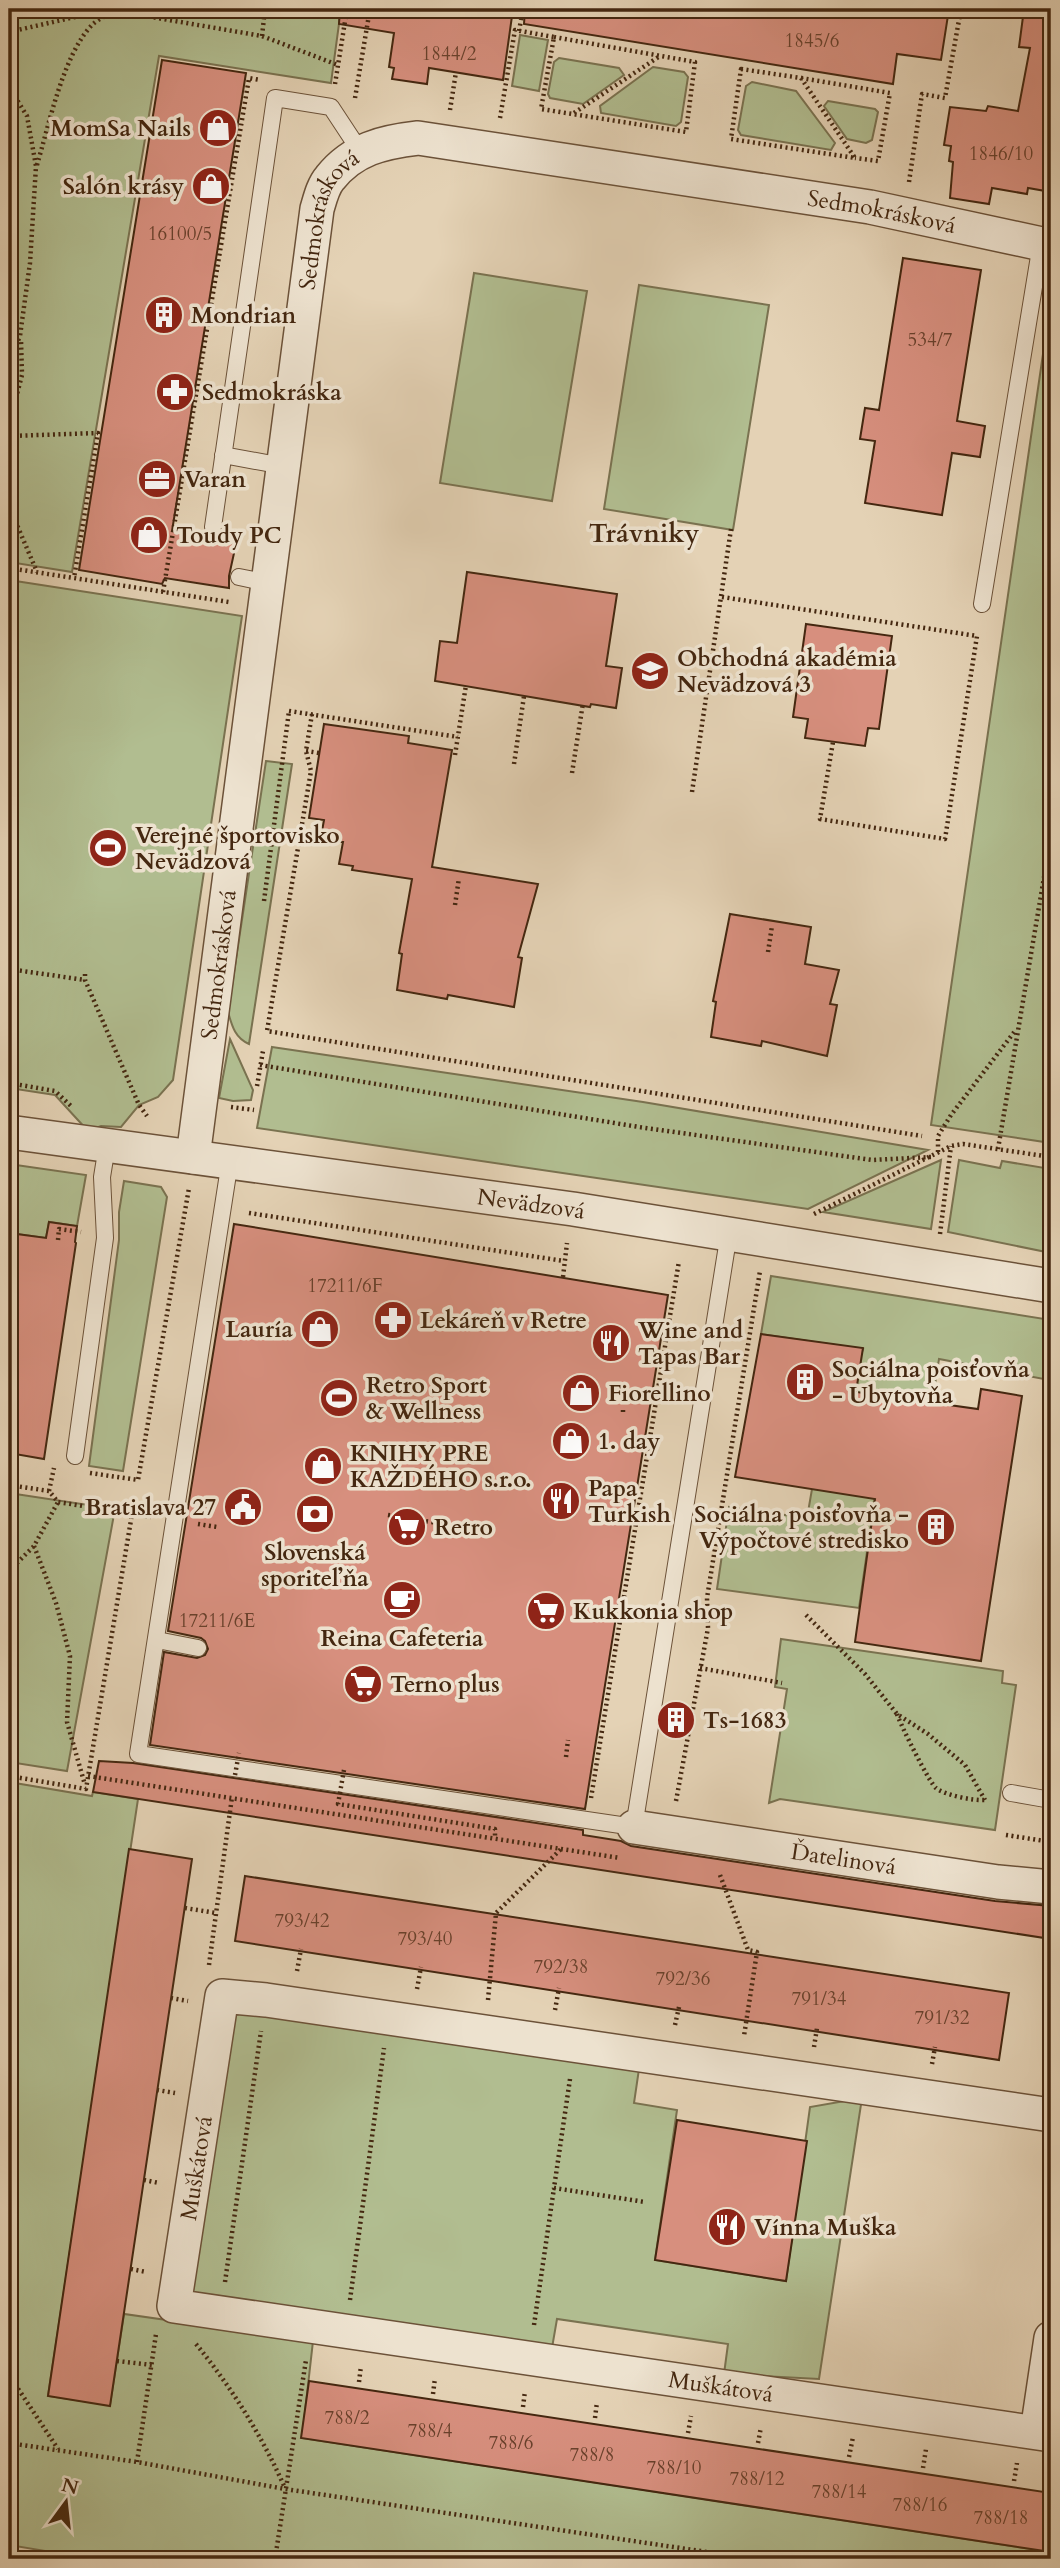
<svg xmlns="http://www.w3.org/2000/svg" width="1060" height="2568" font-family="Cardo,serif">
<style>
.green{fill:#b1bd90;stroke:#7a7250;stroke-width:2}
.building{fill:#d78f7e;stroke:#442710;stroke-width:2}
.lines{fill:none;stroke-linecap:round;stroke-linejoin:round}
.service-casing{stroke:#6c5239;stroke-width:18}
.minor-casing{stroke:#6c5239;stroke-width:36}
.path{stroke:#442710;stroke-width:4.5;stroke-dasharray:2 3.5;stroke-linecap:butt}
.service{stroke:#ede2cf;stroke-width:16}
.minor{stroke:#ede2cf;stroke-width:33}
.path-bridge{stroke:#442710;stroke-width:4.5;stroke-dasharray:2 3.5;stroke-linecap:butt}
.labels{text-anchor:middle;stroke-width:7;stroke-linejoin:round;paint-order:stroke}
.number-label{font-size:19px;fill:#69412c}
.poi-label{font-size:23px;font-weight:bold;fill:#442710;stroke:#ede2cf;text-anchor:start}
.street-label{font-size:23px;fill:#442710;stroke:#ede2cf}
.quarter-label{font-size:26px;font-weight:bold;fill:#442710;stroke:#ede2cf}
</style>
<rect width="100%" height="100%" fill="#e4d2b5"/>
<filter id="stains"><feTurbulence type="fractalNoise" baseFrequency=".00286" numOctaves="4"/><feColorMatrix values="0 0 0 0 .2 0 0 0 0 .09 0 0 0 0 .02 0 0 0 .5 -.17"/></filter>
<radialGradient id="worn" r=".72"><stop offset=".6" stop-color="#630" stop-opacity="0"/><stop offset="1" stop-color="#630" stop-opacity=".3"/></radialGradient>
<!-- green -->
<path class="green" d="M9,9H341L331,83L159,56L72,572L9,562Z
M520,35L548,40L539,91L512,86Z
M559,58L619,68L624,75L583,104L550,98L548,94L554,62Z
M653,67L684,72L688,77L681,122L676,126L601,113L600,106Z
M752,82L796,91L835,143L831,150L741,135L738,130L746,86Z
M828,101L875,109L878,112L872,140L866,143L847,139L824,106Z
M474,273L587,291L552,501L440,483Z
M639,285L769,305L733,530L604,509Z
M1051,299V1143L931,1125Z
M9,580L242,616L173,1080L158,1097L139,1105L121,1127L101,1126L88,1131L55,1095L9,1088Z
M266,761L292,764L249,1044C235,1038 232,1026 228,1012Z
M230,1039L253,1090L251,1100L233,1101L219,1098Z
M272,1047L643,1102L928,1150L808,1209L257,1128Z
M941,1160L931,1229L823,1212Z
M959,1160L1000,1168L1002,1161L1051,1169V1253L948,1232Z
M9,1164L86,1175L77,1226L49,1222L46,1238L9,1233Z
M124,1181L161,1187L167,1197L123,1471L89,1466L119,1240V1212Z
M771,1276L1051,1320V1378L1049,1380L939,1359L932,1403L889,1397L859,1608L717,1589L729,1507L807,1518L812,1489L863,1349L761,1334Z
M9,1493L115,1509L67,1771L9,1762Z
M781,1639L1003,1671L1002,1683L1016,1685L995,1830L780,1799L769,1803L787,1689L775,1687Z
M9,1782L92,1796L93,1792L138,1799L48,2396L110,2405L124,2314L313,2341L302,2438L1051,2552V2559H93L9,2545Z
M233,2004L639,2069L634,2103L677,2110L655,2260L786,2281L810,2107L862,2098L819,2379L724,2374L728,2344L557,2319L552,2348L188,2298Z"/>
<!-- building -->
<path class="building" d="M340,9H513L503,80L429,68L427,84L392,79L394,68L389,67L394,33L339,24Z
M525,9H949L941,60L897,54L893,84L524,24Z
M1024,9L1037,11V9H1051V192L1028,188L1027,194L992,188L989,204L950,198L953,162L949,161L951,146L944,145L950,107L986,111L988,106L1018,111L1030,48L1019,47Z
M162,60L246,73L172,531L236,544L229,576V588L165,578L162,584L79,570Z
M903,258L981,270L957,421L985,426L980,457L952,453L942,515L865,503L875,441L860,439L865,408L879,410Z
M467,572L617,594L606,666L622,668L616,708L591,704L590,707L435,681L440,641L457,643Z
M806,624L892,636L879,729L868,728L865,746L805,738L808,719L793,717Z
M324,724L409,736L408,743L452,750L432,867L538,884L518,957L522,958L514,1007L448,995L447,999L397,990L402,954L399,953L412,879L352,870L353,866L339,864L343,842H320L324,820L309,818Z
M730,914L811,927L805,964L839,970L830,1004L837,1005L827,1056L762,1041L761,1046L711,1037L716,1002L713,1001Z
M49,1222L77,1226L75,1242L76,1243L44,1459L9,1453V1233L46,1238Z
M234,1224L668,1295L585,1809L150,1745L164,1652L197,1658L205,1655L208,1649L205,1641L201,1638L168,1631Z
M761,1334L863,1348L856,1392L978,1409L981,1389L1022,1396L981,1661L855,1642L875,1499L735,1477Z
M99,1761L133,1763L583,1830V1835L621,1841L631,1846L995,1901L1051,1906V1939L93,1792Z
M129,1849L192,1859L110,2406L48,2396Z
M245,1876L1009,1993L999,2060L235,1941Z
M677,2120L807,2141L786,2281L655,2260Z
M309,2381L1051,2493V2552L301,2438Z"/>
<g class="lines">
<defs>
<path id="service" d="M223,455L283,466
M213,527L275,98L331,107L360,151
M239,577L268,583
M982,604L1041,244
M230,1161L138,1754L634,1827L729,1233
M75,1456L105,1238L102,1177L107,1146
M157,1640L198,1648
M1011,1793L1051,1800"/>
<g id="minor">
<path id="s1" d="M9,1132L573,1209L1051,1286"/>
<path id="s2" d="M193,1157L317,209C320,199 323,186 330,178C353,149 383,142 418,138L870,207L1051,246"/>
<path id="s3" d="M634,1827L998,1882L1051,1887"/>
<path id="s4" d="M1051,2115L266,2000L222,1996L174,2306L1051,2435"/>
<path d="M1037,2432L1051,2338"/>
</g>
</defs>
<!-- service casing -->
<use href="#service" class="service-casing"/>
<!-- minor casing -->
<use href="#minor" class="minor-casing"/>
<!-- path -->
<path class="path" d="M105,9L262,36L338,65
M519,31L523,9
M9,32L106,10
M262,36L265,9
M554,37L695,62L686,132L541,109Z
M741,69L801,78L855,158L731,139Z
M801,78L890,93L878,161L855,158
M335,84L347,9
M9,87L27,116L36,166L30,263L20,336L9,362
M355,98L370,9
M450,110L456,72
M574,113L660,56
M500,118L515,30L554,37
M37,165C49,125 63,55 92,25C100,17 114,12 125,9
M909,182L922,94L945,98L961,9
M9,425L22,375L21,340
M9,436L98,433L74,578
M9,483L17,525L37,572
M9,568L229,602
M163,592L249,78L260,80
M722,597L977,636L945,839L820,819L833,742
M289,711L458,737
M312,714L306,751L311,771L267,1031L922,1136
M306,751L319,753
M455,755L466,685
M514,764L524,696
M572,773L583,703
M692,792L731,529
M264,901L289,711
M455,905L459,878
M768,952L772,926
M9,969L85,980
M85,974V980L139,1105L147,1116
M260,1065L639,1127L872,1160L931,1157
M9,1083L55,1091L71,1106
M257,1086L263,1051
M231,1107L254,1110
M998,1149L1051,836
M938,1152V1136L951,1115L1015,1031
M249,1213L564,1261
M814,1214L951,1146L963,1144L1051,1157
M940,1234L951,1146
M58,1240L59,1229L81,1232
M563,1277L567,1243
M623,1412V1407
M90,1473L138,1480L189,1188
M9,1485L49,1491L58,1502L151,1517
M49,1491L54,1468
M388,1515L468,1528
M198,1524L217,1527
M34,1546L56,1603L70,1656L67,1722L85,1785
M9,1571L34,1546L58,1502
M806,1615L865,1674L897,1714L928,1734L965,1765L985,1800
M700,1668L782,1683
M897,1714C900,1724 930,1784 936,1788C944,1795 974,1801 985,1800
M566,1757L568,1740
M9,1776L86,1789L132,1514
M88,1776L620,1858
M591,1798L679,1261
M676,1801L708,1628L707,1598L760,1271
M1006,1835L1051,1842
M720,1875L748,1950L757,1952L744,2036
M185,1908L216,1913
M209,1965L232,1797
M297,1971L301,1949
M417,1989L421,1967
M171,1998L188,2001
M488,2000L496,1913L561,1849
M555,2010L559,1988
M675,2025L679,2007
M814,2047L817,2028
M932,2064L935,2047
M570,2079L554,2188L645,2202
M157,2090L175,2093
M144,2180L159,2183
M131,2269L146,2272
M225,2282L261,2031
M350,2300L384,2048
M534,2325L554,2188
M196,2344C232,2388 262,2436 285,2488
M117,2361L152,2365
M9,2375L58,2449
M359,2382L361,2366
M433,2394L435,2378
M523,2407L525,2391
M595,2418L597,2402
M688,2433L691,2416
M9,2443L137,2462L285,2489L754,2559
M758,2443L761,2427
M849,2457L853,2437
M137,2462L156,2334
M923,2468L926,2449
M1014,2481L1017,2463
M275,2559L306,2360"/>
<!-- service -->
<use href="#service" class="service"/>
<!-- minor -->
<use href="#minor" class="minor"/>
<!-- path-bridge -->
<path class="path-bridge" d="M344,1770L338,1804L495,1829V1838
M235,1775L239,1753"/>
</g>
<!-- icons -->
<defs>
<symbol id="shop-disc" viewBox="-11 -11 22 22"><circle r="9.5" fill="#8f2418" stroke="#ede2cf"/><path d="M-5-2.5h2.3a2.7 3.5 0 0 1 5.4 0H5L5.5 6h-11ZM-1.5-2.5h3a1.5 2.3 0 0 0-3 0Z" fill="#fff"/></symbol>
<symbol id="building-disc" viewBox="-11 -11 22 22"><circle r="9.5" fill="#8f2418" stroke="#ede2cf"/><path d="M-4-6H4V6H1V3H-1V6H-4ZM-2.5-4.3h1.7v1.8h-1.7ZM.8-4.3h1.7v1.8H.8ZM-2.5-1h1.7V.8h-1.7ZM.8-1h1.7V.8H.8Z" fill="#fff"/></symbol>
<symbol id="pharmacy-disc" viewBox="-11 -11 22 22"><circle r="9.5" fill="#8f2418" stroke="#ede2cf"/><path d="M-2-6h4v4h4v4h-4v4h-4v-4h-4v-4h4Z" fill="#fff"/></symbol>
<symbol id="office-disc" viewBox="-11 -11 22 22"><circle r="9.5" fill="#8f2418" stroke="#ede2cf"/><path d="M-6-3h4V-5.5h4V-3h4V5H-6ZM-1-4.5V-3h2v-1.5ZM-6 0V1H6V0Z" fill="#fff"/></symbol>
<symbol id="school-disc" viewBox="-11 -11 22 22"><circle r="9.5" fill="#8f2418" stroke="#ede2cf"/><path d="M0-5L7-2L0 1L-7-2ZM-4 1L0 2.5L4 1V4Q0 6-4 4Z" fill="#fff"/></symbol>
<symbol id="stadium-disc" viewBox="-11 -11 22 22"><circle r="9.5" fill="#8f2418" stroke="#ede2cf"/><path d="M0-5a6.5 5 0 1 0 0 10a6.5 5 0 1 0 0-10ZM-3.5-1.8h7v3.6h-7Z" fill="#fff"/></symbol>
<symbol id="restaurant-disc" viewBox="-11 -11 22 22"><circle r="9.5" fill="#8f2418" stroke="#ede2cf"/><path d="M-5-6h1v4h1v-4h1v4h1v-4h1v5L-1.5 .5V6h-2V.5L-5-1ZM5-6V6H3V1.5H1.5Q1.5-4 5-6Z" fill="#fff"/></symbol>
<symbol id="civic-disc" viewBox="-11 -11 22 22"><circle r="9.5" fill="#8f2418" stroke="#ede2cf"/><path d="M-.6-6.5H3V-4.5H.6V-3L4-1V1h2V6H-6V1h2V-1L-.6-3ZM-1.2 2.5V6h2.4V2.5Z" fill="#fff"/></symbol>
<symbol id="bank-disc" viewBox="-11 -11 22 22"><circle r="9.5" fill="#8f2418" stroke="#ede2cf"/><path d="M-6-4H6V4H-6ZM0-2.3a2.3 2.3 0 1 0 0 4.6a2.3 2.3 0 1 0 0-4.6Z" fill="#fff"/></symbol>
<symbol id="supermarket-disc" viewBox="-11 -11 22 22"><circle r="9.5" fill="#8f2418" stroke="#ede2cf"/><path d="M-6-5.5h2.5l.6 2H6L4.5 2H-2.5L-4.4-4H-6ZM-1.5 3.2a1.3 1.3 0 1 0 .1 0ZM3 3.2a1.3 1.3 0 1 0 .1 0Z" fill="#fff"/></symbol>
<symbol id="cafe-disc" viewBox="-11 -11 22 22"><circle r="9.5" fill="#8f2418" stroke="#ede2cf"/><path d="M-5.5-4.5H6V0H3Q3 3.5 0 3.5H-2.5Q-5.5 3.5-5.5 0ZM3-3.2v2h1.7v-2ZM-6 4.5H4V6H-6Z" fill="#fff"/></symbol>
</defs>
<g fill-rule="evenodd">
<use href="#shop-disc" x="196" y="106" width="44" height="44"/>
<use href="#shop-disc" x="189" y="164" width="44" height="44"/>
<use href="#building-disc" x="142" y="293" width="44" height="44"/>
<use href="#pharmacy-disc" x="153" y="370" width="44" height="44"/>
<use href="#office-disc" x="135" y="457" width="44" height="44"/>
<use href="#shop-disc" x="127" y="513" width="44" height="44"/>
<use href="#school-disc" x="628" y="649" width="44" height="44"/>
<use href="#stadium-disc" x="86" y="826" width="44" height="44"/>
<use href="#pharmacy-disc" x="371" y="1298" width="44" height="44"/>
<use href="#shop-disc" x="298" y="1307" width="44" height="44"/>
<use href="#restaurant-disc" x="589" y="1321" width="44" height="44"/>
<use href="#building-disc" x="783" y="1360" width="44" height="44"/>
<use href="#shop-disc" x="559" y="1371" width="44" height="44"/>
<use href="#stadium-disc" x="317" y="1376" width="44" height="44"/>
<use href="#shop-disc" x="549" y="1419" width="44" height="44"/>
<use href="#shop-disc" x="301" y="1444" width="44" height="44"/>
<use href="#restaurant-disc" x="539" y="1479" width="44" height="44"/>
<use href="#civic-disc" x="221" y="1485" width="44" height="44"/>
<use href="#bank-disc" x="293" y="1492" width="44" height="44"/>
<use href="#supermarket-disc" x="385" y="1505" width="44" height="44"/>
<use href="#building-disc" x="914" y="1505" width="44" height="44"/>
<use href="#cafe-disc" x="380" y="1578" width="44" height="44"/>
<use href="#supermarket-disc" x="524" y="1589" width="44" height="44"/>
<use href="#supermarket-disc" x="341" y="1662" width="44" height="44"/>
<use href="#building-disc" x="654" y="1698" width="44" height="44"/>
<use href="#restaurant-disc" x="705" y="2205" width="44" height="44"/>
</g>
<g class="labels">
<!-- number labels -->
<g class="number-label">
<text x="812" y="47">1845/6</text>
<text x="449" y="60">1844/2</text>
<text x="1001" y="160">1846/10</text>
<text x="180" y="240">16100/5</text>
<text x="930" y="346">534/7</text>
<text x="345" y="1292">17211/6F</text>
<text x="217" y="1627">17211/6E</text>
<text x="302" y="1927">793/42</text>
<text x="425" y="1945">793/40</text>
<text x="561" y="1973">792/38</text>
<text x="683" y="1985">792/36</text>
<text x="819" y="2005">791/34</text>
<text x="942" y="2024">791/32</text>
<text x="347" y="2424">788/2</text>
<text x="430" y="2437">788/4</text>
<text x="511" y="2449">788/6</text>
<text x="592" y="2461">788/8</text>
<text x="674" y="2474">788/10</text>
<text x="757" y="2485">788/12</text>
<text x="839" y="2498">788/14</text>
<text x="920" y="2511">788/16</text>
<text x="1001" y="2524">788/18</text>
</g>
<!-- poi labels -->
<g class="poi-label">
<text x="191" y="136" text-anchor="end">MomSa Nails</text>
<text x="184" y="194" text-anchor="end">Salón krásy</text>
<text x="191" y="323">Mondrian</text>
<text x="202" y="400">Sedmokráska</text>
<text x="184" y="487">Varan</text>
<text x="176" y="543">Toudy PC</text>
<text x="677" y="666">Obchodná akadémia<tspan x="677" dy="26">Nevädzová 3</tspan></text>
<text x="135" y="843">Verejné športovisko<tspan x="135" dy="26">Nevädzová</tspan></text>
<text x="420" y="1328">Lekáreň v Retre</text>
<text x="293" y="1337" text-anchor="end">Lauría</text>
<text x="638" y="1338">Wine and<tspan x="638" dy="26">Tapas Bar</tspan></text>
<text x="832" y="1377">Sociálna poisťovňa<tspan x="832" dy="26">- Ubytovňa</tspan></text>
<text x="366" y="1393">Retro Sport<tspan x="366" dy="26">&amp; Wellness</tspan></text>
<text x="608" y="1401">Fiorellino</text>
<text x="598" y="1449">1. day</text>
<text x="350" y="1461">KNIHY PRE<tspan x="350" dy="26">KAŽDÉHO s.r.o.</tspan></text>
<text x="588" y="1496">Papa<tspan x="588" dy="26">Turkish</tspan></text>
<text x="216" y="1515" text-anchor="end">Bratislava 27</text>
<text x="909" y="1522" text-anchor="end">Sociálna poisťovňa -<tspan x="909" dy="26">Výpočtové stredisko</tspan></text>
<text x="434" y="1535">Retro</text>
<text x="315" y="1560" text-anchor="middle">Slovenská<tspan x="315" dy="26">sporiteľňa</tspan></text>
<text x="573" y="1619">Kukkonia shop</text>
<text x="402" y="1646" text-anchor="middle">Reina Cafeteria</text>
<text x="390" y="1692">Terno plus</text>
<text x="703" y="1728">Ts-1683</text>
<text x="754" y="2235">Vínna Muška</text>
</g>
<!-- street labels -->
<g class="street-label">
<text dy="8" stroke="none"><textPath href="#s2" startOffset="1559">Sedmokrásková</textPath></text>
<text dy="8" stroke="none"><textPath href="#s2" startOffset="950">Sedmokrásková</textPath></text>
<text dy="8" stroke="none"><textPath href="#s2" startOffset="194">Sedmokrásková</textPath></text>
<text dy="8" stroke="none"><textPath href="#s1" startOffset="527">Nevädzová</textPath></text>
<text dy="8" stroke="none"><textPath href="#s3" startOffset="212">Ďatelinová</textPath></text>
<text transform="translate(196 2168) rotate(-81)" y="8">Muškátová</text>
<text dy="8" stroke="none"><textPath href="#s4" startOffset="1704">Muškátová</textPath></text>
</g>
<!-- quarter labels -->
<g class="quarter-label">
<text x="644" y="542">Trávniky</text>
</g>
</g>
<!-- margin -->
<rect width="1060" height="2568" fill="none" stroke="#e4d2b5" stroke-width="35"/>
<rect x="10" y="10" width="1039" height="2547" fill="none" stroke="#442710" stroke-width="3.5"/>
<rect x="18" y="18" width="1025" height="2533" fill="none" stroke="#442710" stroke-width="2"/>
<!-- north arrow -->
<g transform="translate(66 2502) rotate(15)" stroke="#ede2cf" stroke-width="5" paint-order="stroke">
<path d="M0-5L12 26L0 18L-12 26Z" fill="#442710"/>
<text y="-10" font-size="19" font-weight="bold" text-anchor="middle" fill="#442710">N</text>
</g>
<rect width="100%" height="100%" filter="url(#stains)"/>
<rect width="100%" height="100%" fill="url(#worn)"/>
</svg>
